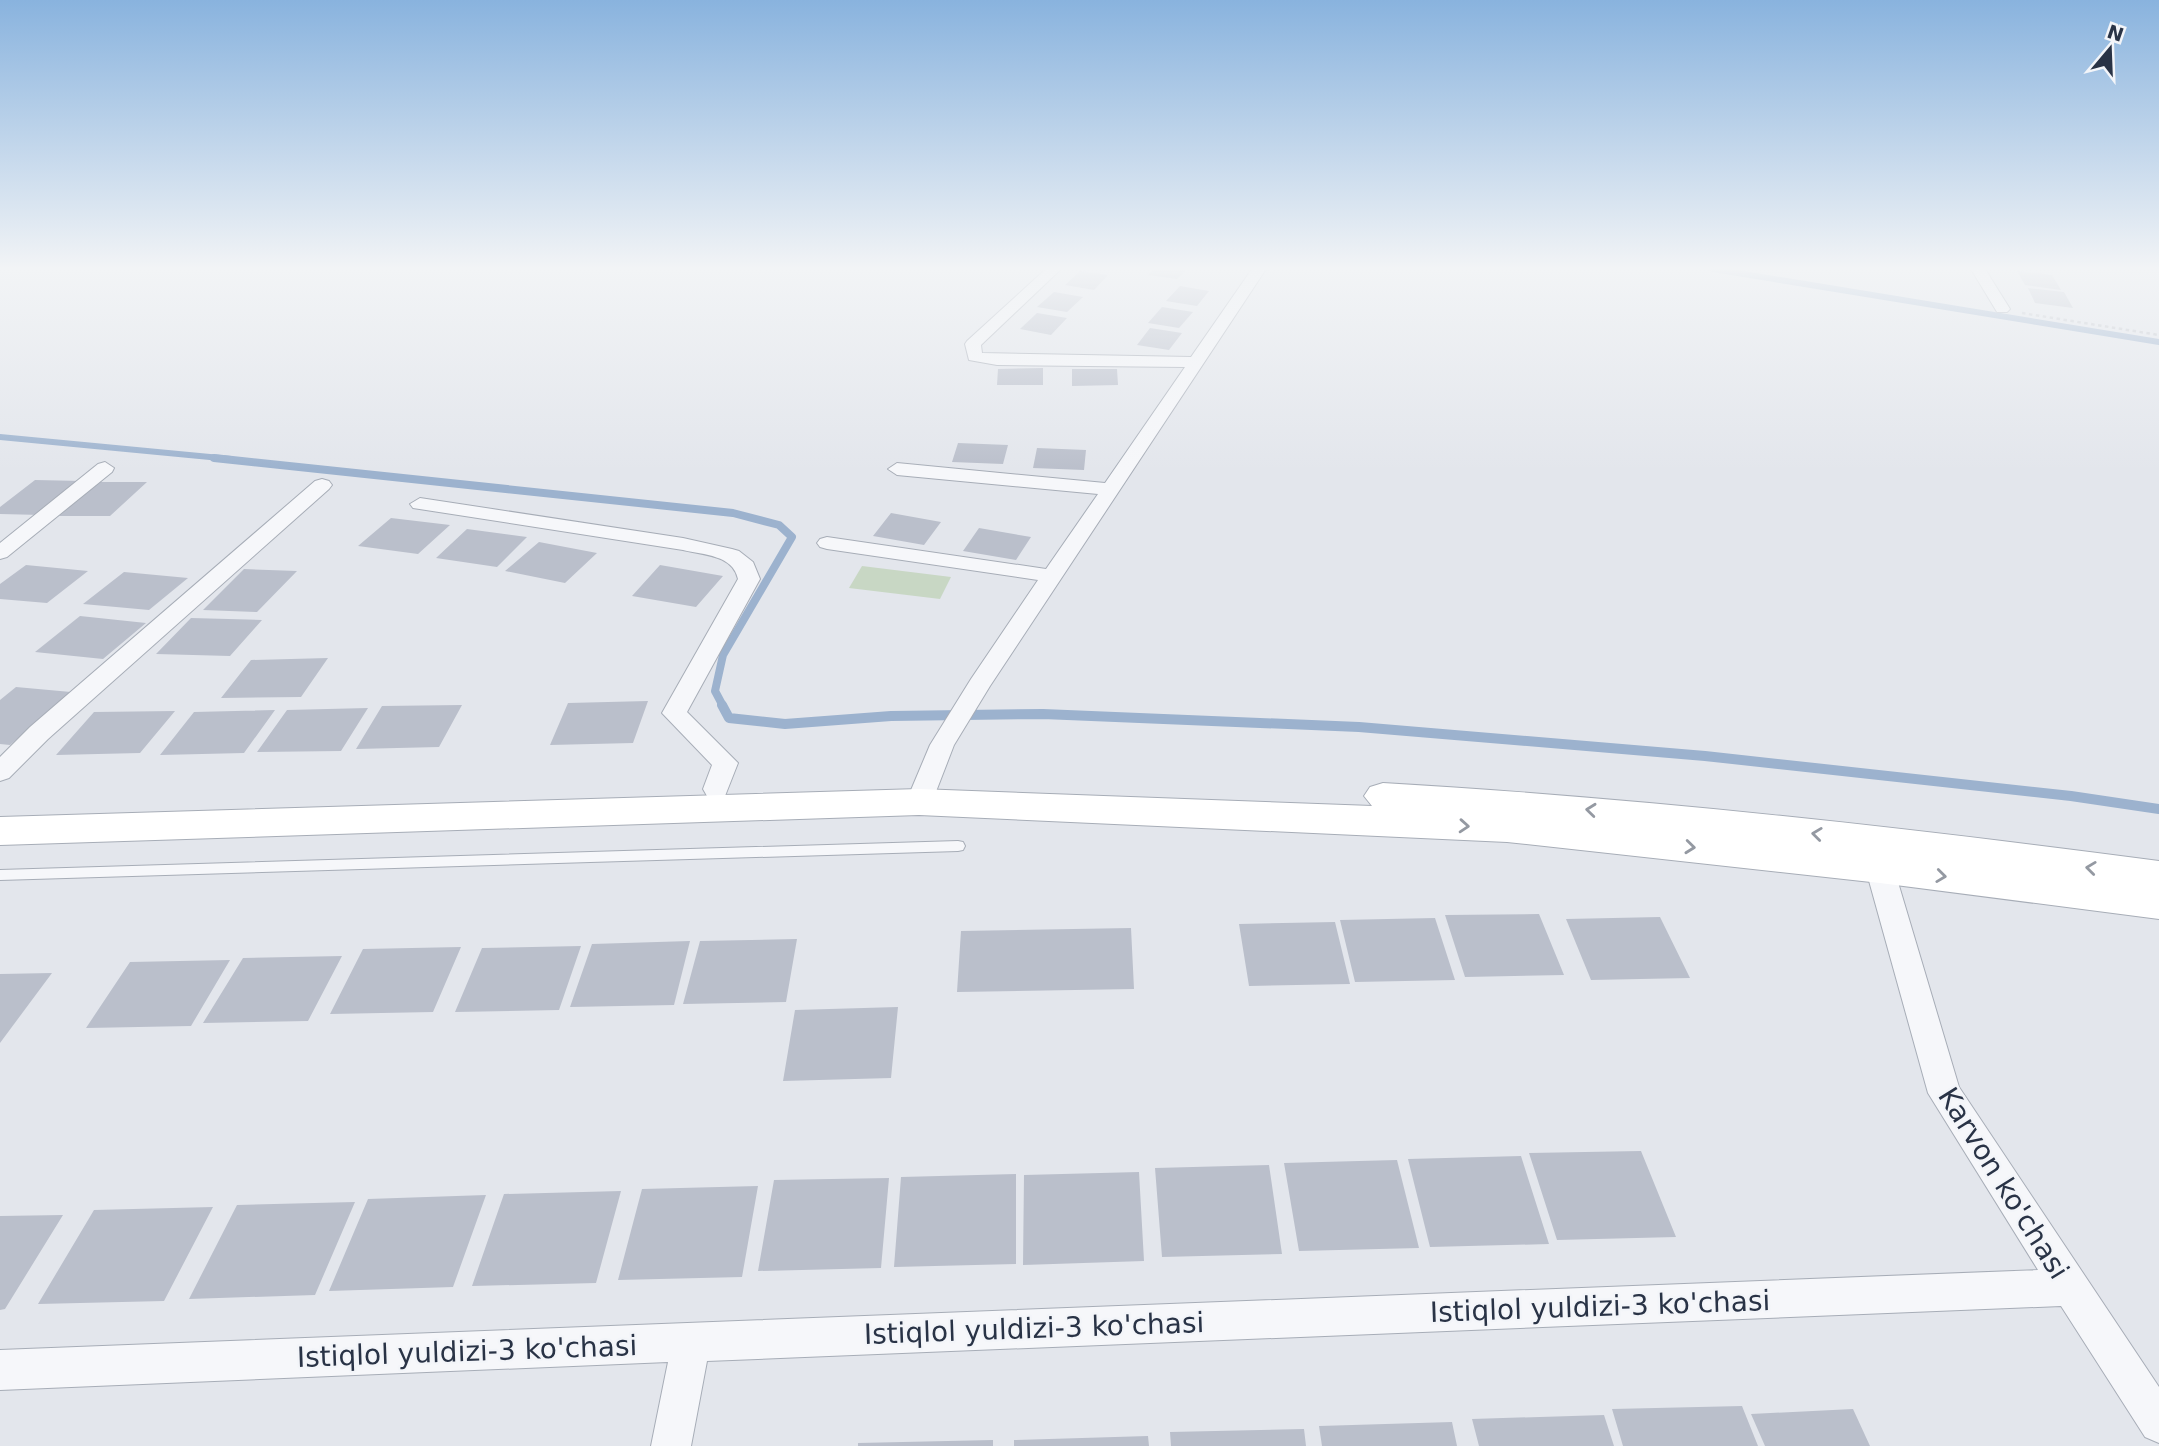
<svg xmlns="http://www.w3.org/2000/svg" width="2159" height="1446" font-family="'DejaVu Sans',sans-serif">
<style>
.green{fill:#c8d7c4}
.lines{fill:none;stroke-linecap:round;stroke-linejoin:round}
.stream-far2{stroke:#9cb2ce;stroke-width:6}
.stream-far1{stroke:#9cb2ce;stroke-width:8}
.stream{stroke:#9cb2ce;stroke-width:10}
.building{fill:#babfcb}
.lane-casing{stroke:#a7adb7;stroke-width:2}
.street-casing{stroke:#a7adb7;stroke-width:2}
.secondary-casing{stroke:#a7adb7;stroke-width:2}
.path{stroke:#c1c4cb;stroke-width:2.5;stroke-dasharray:3.5 3.5;stroke-linecap:butt}
.lane{fill:#f6f7fa;fill-rule:evenodd}
.street{fill:#f6f7fa;fill-rule:evenodd}
.secondary{fill:#fff;fill-rule:evenodd}
.oneway{stroke:#9499a2}
.labels{text-anchor:middle;stroke-width:5;stroke-linejoin:round;paint-order:stroke}
.near-street-label{font-size:28px;fill:#293346;stroke:#f3f5f9}
</style>
<rect width="100%" height="100%" fill="#e3e6ec"/>
<!-- green -->
<path class="green" d="M862,566L951,577L940,599L849,588Z"/>
<g class="lines">
<!-- stream-far2 -->
<path class="stream-far2" d="M1713,269L2159,342
M0,437L231,459"/>
<!-- stream-far1 -->
<path class="stream-far1" d="M214,458L733,513L779,525L792,537L723,655L715,691L723,706"/>
<!-- stream -->
<path class="stream" d="M722,705L729,718L785,724L891,716L1043,714L1359,727L1705,756L2071,796L2159,809"/>
</g>
<!-- building -->
<path class="building" d="M1154,269H1187L1177,279L1148,275Z
M1080,271L1108,275L1094,290L1065,285Z
M2017,271L2052,275L2061,290L2025,285Z
M1180,286L1209,291L1197,306L1166,301Z
M2028,288L2064,292L2073,308L2035,303Z
M1054,292L1083,297L1067,312L1037,307Z
M1162,307L1193,312L1179,328L1148,323Z
M1037,313L1067,318L1051,335L1020,329Z
M1150,328L1182,333L1169,350L1137,345Z
M1043,368V385H997L998,369Z
M1072,369H1117L1118,385L1072,386Z
M958,443L1008,445L1003,464L952,462Z
M1037,448L1086,450L1084,470L1033,468Z
M35,480L83,481L42,515L0,514V507Z
M97,482H147L110,516H59Z
M891,513L941,522L924,545L873,536Z
M391,518L450,525L418,554L358,546Z
M979,528L1031,537L1016,560L963,551Z
M467,529L527,537L497,567L436,558Z
M539,542L597,553L565,583L505,571Z
M26,565L88,571L47,603L0,599V584Z
M660,565L723,576L696,607L632,596Z
M244,569L297,571L257,612L203,610Z
M124,572L188,578L149,610L83,604Z
M80,616L146,623L103,659L35,652Z
M191,618L262,620L230,656L156,654Z
M328,658L301,697L221,698L251,660Z
M16,687L71,692L10,745L0,744V700Z
M648,701L633,743L550,745L568,703Z
M462,705L439,747L356,749L382,706Z
M368,708L341,751L257,752L287,710Z
M275,710L244,753L160,755L194,712Z
M175,711L140,753L56,755L94,712Z
M1539,914L1564,975L1465,977L1445,915Z
M1660,917L1690,978L1591,980L1566,919Z
M1435,918L1455,980L1355,982L1340,920Z
M1335,922L1350,984L1249,986L1239,924Z
M1131,928L1134,989L957,992L961,931Z
M797,939L786,1002L683,1004L700,941Z
M690,941L674,1005L570,1007L592,944Z
M581,946L559,1010L455,1012L482,948Z
M461,947L433,1012L330,1014L363,949Z
M342,956L308,1021L203,1023L243,958Z
M230,960L191,1026L86,1028L130,962Z
M52,973L0,1043V974Z
M898,1007L891,1078L783,1081L795,1010Z
M1641,1151L1676,1237L1557,1240L1529,1153Z
M1521,1156L1549,1244L1430,1247L1408,1159Z
M1397,1160L1419,1248L1299,1251L1284,1163Z
M1269,1165L1282,1254L1162,1257L1155,1168Z
M1139,1172L1144,1261L1023,1265L1024,1175Z
M1016,1174V1264L894,1267L901,1177Z
M889,1178L881,1268L758,1271L774,1180Z
M758,1186L742,1277L618,1280L642,1189Z
M621,1191L596,1283L472,1286L504,1194Z
M486,1195L453,1287L329,1291L368,1199Z
M355,1202L315,1295L189,1299L237,1205Z
M213,1207L164,1301L38,1304L94,1210Z
M63,1215L5,1309L0,1310V1216Z
M1742,1406L1758,1446H1623L1612,1409Z
M1853,1409L1870,1446H1765L1751,1414Z
M1604,1415L1614,1446H1479L1472,1419Z
M1452,1422L1457,1446H1322L1319,1426Z
M1304,1429L1306,1446H1171L1170,1432Z
M1148,1436L1149,1446H1014V1440Z
M993,1440V1446H858V1443Z"/>
<g class="lines">
<defs>
<path id="lane" d="M958,841L963,842L965,846L963,850L958,851L0,880V870Z"/>
<path id="street" d="M1046,269H1061L981,345L982,353L1191,357L1252,269H1266L990,686L954,745L932,802L928,809L919,811L910,809L906,802L930,745L971,679L1038,580L827,549L820,547L817,543L820,539L827,537L1046,569L1098,494L897,475L888,469L897,463L1105,483L1185,367L997,365L969,360L965,344L967,341Z
M1971,269H1985L2010,309L2007,312H1997Z
M105,462L114,468L112,472L7,557L0,559V543L98,464Z
M322,479L329,481L332,485L329,489L48,739L9,778L0,781V757L30,727L315,481Z
M420,498L683,538L732,549L739,551L753,562L760,579L687,712L738,763L725,796L716,798L707,796L703,789L712,765L662,713L738,579C733,555 704,555 683,550L413,508L410,504Z
M1875,842L1885,845L1889,852L1959,1087L2159,1387V1443L2145,1437L2061,1306L707,1361L691,1446H651L668,1362L0,1390V1350L2038,1270L1928,1093L1861,852L1865,845Z"/>
<path id="secondary" d="M1383,783C1643,798 1901,827 2159,861V919L1880,883L1507,842L919,815L0,845V817L919,789L1372,806L1364,796L1370,787Z"/>
</defs>
<!-- lane casing -->
<use href="#lane" class="lane-casing"/>
<!-- street casing -->
<use href="#street" class="street-casing"/>
<!-- secondary casing -->
<use href="#secondary" class="secondary-casing"/>
<!-- path -->
<path class="path" d="M2022,313L2159,335"/>
<!-- lane -->
<use href="#lane" class="lane"/>
<!-- street -->
<use href="#street" class="street"/>
<!-- secondary -->
<use href="#secondary" class="secondary"/>
</g>
<!-- one-way arrows -->
<defs><path id="oneway-chevron" d="M-2-3.5L2.5 0L-2 3.5" fill="none" stroke-width="1.6" stroke-linecap="round" stroke-linejoin="round" transform="scale(1.75)"/></defs>
<g class="oneway">
<use href="#oneway-chevron" transform="translate(1591 810) rotate(-174)"/>
<use href="#oneway-chevron" transform="translate(1464 826) rotate(4)"/>
<use href="#oneway-chevron" transform="translate(1817 834) rotate(-173)"/>
<use href="#oneway-chevron" transform="translate(1690 847) rotate(6)"/>
<use href="#oneway-chevron" transform="translate(2091 868) rotate(-173)"/>
<use href="#oneway-chevron" transform="translate(1941 876) rotate(7)"/>
</g>
<!-- sky -->
<linearGradient id="sky" x2="0" y2="1"><stop stop-color="#89b3de"/><stop offset="0.57" stop-color="#f2f4f6"/><stop offset="1" stop-color="#f2f4f6" stop-opacity="0"/></linearGradient>
<rect width="2159" height="471" fill="url(#sky)"/>
<g class="labels">
<!-- near-street labels -->
<g class="near-street-label">
<text transform="translate(2004 1183) rotate(58)" y="10">Karvon ko'chasi</text>
<text transform="translate(1600 1306) rotate(-2)" y="10">Istiqlol yuldizi-3 ko'chasi</text>
<text transform="translate(1034 1328) rotate(-2)" y="10">Istiqlol yuldizi-3 ko'chasi</text>
<text transform="translate(467 1351) rotate(-2)" y="10">Istiqlol yuldizi-3 ko'chasi</text>
</g>
</g>
<!-- north arrow -->
<g transform="translate(2110 49) rotate(19)" stroke="#f3f5f9" stroke-width="5" paint-order="stroke">
<path d="M0-5L12 26L0 18L-12 26Z" fill="#293346"/>
<text y="-10" font-size="19" font-weight="bold" text-anchor="middle" fill="#293346">N</text>
</g>
</svg>
